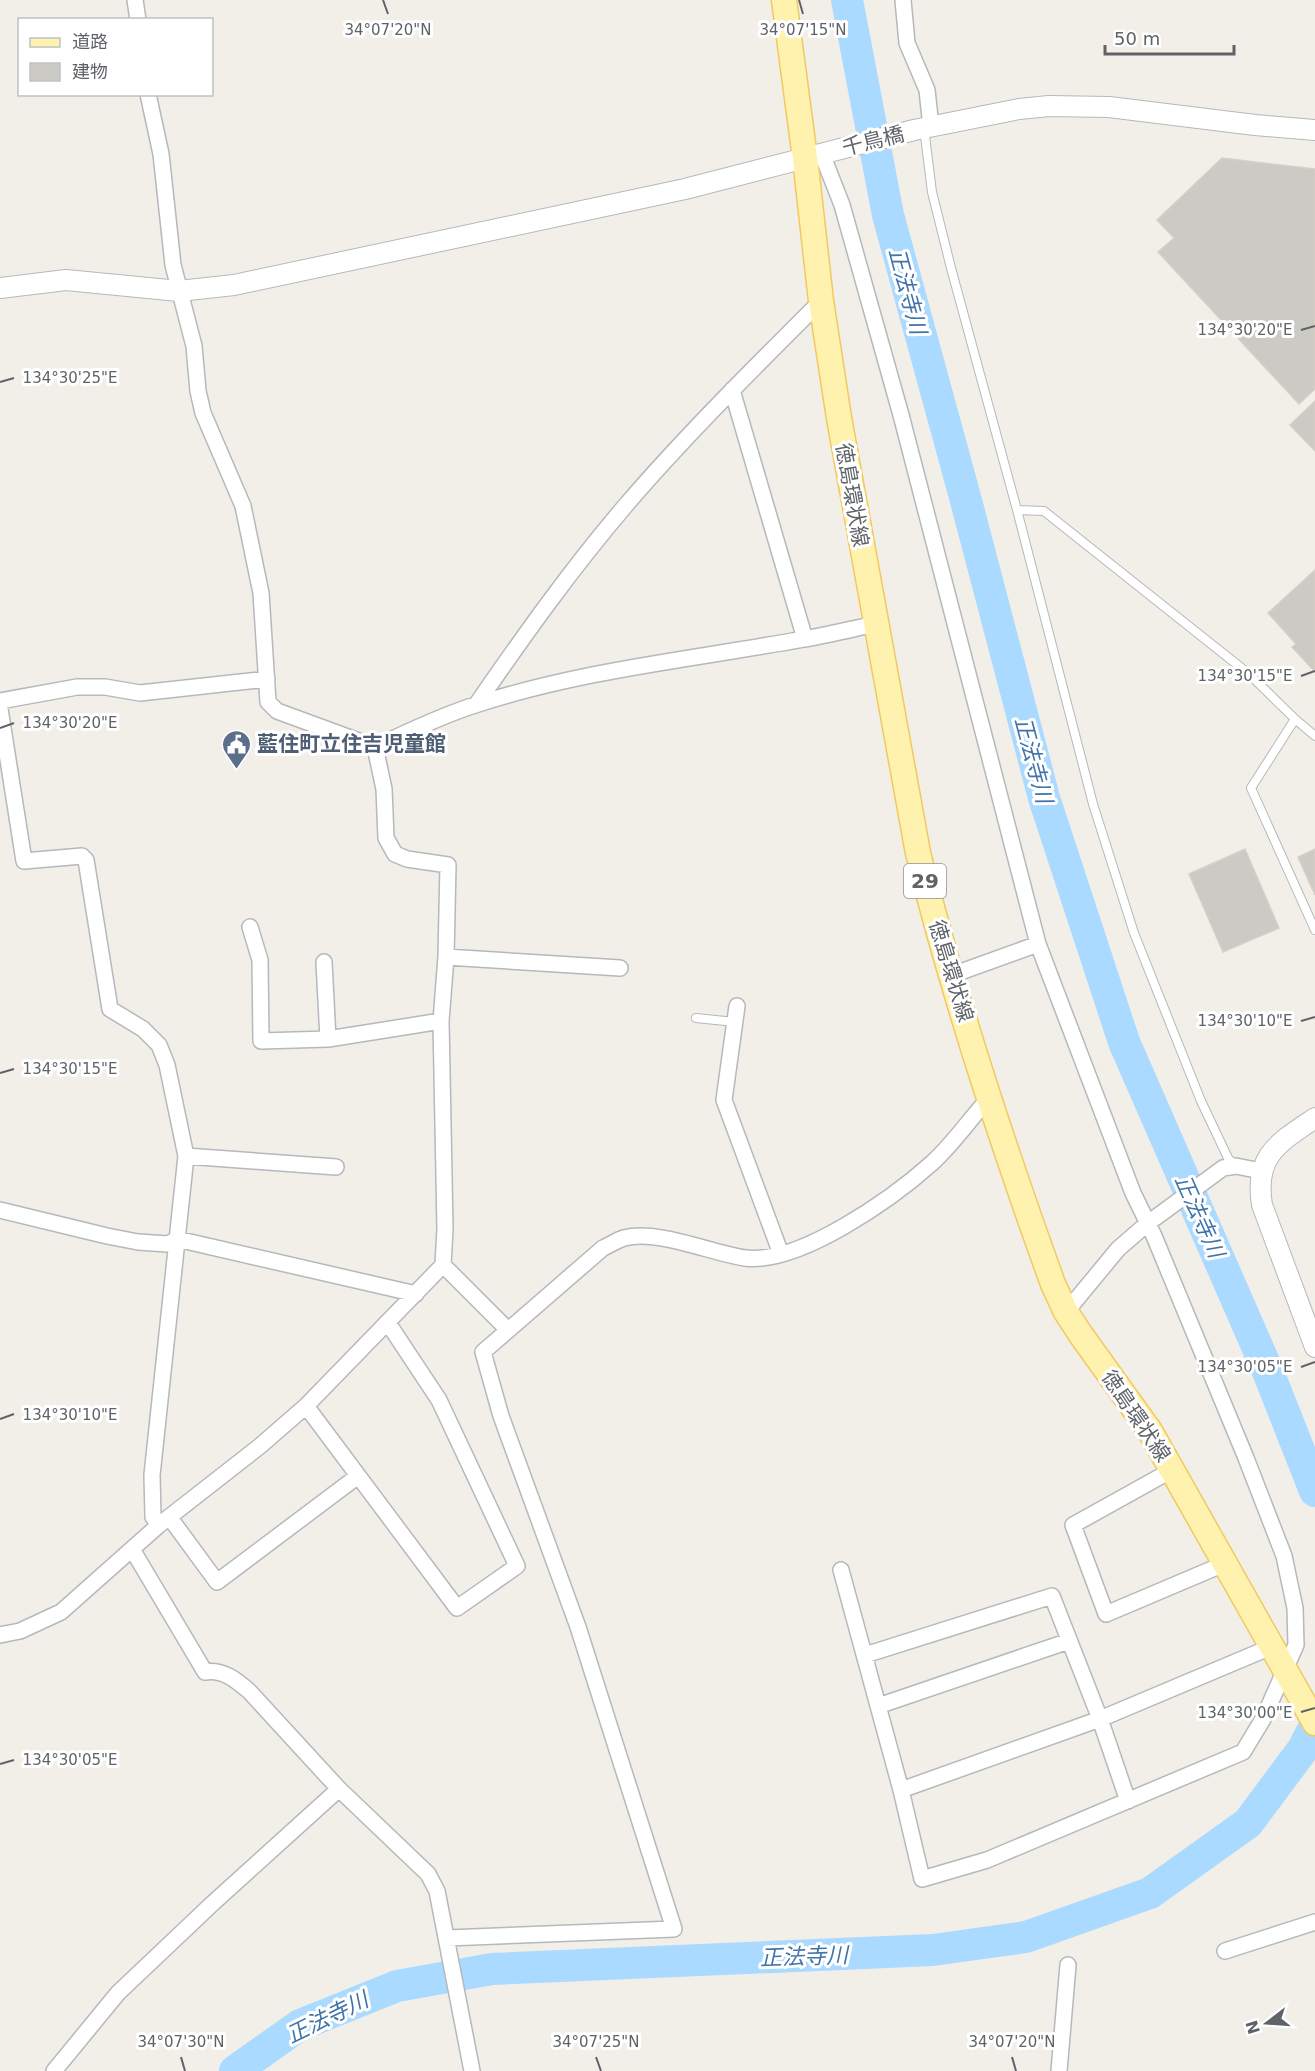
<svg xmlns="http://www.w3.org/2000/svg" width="1315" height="2071" font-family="'DejaVu Sans','Noto Sans JP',sans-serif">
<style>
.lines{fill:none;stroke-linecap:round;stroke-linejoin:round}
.river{stroke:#aadaff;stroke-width:32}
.building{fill:#cccac5;stroke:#d6d1c6;stroke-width:1.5}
.service-casing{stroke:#b5b8bc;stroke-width:10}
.minor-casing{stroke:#b5b8bc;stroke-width:18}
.tertiary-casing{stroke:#b5b8bc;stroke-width:22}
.primary-casing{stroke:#f2c960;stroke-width:27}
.service{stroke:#fff;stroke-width:8}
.minor{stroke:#fff;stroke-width:15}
.tertiary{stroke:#fff;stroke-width:20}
.primary{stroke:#fff2af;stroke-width:24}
.ticks{fill:none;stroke:#5f6368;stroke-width:2}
.labels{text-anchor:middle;stroke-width:6;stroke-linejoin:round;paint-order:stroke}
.shield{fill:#fff;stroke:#8f9295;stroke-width:1.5}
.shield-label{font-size:20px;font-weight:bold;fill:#5f6368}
.street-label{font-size:21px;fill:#5f6368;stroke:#fff}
.service-label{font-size:21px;font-weight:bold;fill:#4e5e75;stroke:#fff;text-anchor:start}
.water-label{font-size:22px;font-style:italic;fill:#4174aa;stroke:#fff}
.ticks-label{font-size:15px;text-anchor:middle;fill:#5f6368;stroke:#fff;stroke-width:6;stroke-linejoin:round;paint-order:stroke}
</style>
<rect width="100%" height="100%" fill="#f1efe8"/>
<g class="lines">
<!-- river -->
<path class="river" d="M847,0L888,215L965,497L1044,798L1124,1042L1267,1369L1315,1491
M235,2071L300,2025L397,1986L492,1969L933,1950L1026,1937L1150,1893L1248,1823L1303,1749L1315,1726"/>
</g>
<!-- building -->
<path class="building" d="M1222,158L1315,169V389L1299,404L1158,252L1174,238L1157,220Z
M1315,401V451L1290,425Z
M1315,570V672L1292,647L1296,644L1268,613Z
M1245,849L1279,928L1223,952L1189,874Z
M1315,849V895L1298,857Z"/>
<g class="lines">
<defs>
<path id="service" d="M924,128L932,192L951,268L1017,510L1044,511L1249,674L1295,719L1251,788L1315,930
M1017,510L1093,804L1134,933L1201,1101L1228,1158L1235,1165
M1295,719L1315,736
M696,1018L735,1022"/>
<path id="minor" d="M135,0L138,20
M903,0L907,43L927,90L931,127
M148,94L161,154L173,265L194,346L198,391L203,413L243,506L261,593L268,702L277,711L375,747C408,732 440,716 475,705C582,670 694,659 804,639C828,635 852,629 875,624
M822,154L842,205L901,415L1038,944L1133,1193L1154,1236L1246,1458L1284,1556L1295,1608L1296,1645L1263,1719L1243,1752L987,1860L922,1879L901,1790L841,1570
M732,390L805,639
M0,701L77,687H105L140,693L267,679
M476,705C523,637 572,568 626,505C687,434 755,367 821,301
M0,709L24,861L82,856L86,860L110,1009L143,1029L159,1045L167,1065L186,1156L152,1475L153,1517L159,1525
M250,927L260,960L261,1041L328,1039L441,1021
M446,957L620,968
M324,962L328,1039
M952,975L1038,944
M737,1006L724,1100L781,1254
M186,1156L336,1167
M0,1210L107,1236L138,1242L168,1244L177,1239L416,1294
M1155,1218L1223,1168L1236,1166L1261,1171
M443,1265L508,1330
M1066,1312L1118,1249L1148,1223
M306,1406L457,1608L517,1566L439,1400L388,1323
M1172,1470L1073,1525L1106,1614L1224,1564
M170,1518L217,1582L358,1476
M132,1549L205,1672C223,1669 236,1680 249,1691L339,1789L428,1874L437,1891L472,2071
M0,1635L20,1631L61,1612L159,1525L260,1446L306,1406L443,1265L445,1229L441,1021L446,957L448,865L407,859L395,854L386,838L384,789L375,747
M865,1655L1052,1596L1100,1719L1128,1801
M878,1706L1069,1641
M901,1790L1100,1719L1271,1647
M447,1938L674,1929L578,1627L501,1416L483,1352L603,1248C610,1245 617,1240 624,1238C657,1229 711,1253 745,1258C799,1265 893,1198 932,1163C953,1144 970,1119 989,1098
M1225,1951L1315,1922
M54,2071L118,1993L213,1903L339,1789
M1059,2071L1068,1965"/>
<path id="tertiary" d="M0,288L66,280L179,291L234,285L685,189L914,130L1019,109L1049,106L1109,107L1255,125L1315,130
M1315,1118C1278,1143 1254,1156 1262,1205L1315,1347"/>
<path id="primary" d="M784,0L805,158L821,301L839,418L918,853C954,999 1002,1143 1053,1284L1066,1312L1081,1335L1150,1431L1315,1723"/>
</defs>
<!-- service casing -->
<use href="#service" class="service-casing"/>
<!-- minor casing -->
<use href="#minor" class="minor-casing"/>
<!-- tertiary casing -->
<use href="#tertiary" class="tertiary-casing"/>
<!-- primary casing -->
<use href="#primary" class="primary-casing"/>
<!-- service -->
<use href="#service" class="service"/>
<!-- minor -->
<use href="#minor" class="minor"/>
<!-- tertiary -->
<use href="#tertiary" class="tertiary"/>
<!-- primary -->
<use href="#primary" class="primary"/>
</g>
<!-- ticks -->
<path class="ticks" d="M383,0L388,14M799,0L803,14M1301,330L1315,326M0,382L14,378M1301,676L1315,671M0,728L14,723M1301,1021L1315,1017M0,1073L14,1069M1301,1367L1315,1362M0,1419L14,1414M1301,1712L1315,1708M0,1764L14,1760M181,2057L185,2071M596,2057L601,2071M1012,2057L1016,2071"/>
<!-- icons -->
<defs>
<symbol id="civic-pin" viewBox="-11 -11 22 30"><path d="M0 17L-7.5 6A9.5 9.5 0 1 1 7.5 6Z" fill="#5c6f8a" stroke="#fff"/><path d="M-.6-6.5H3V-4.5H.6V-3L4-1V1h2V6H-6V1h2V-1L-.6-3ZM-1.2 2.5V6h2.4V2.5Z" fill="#fff"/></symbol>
</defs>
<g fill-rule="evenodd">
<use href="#civic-pin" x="220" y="728" width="33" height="45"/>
</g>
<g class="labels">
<!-- shield labels -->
<rect class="shield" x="904" y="864" width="42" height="34" rx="4.5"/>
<g class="shield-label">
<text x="925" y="888">29</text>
</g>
<!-- street labels -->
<g class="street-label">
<text transform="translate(873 141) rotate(-14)" y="7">千鳥橋</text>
<text transform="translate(852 495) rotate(80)" y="7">徳島環状線</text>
<text transform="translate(951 971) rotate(73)" y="7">徳島環状線</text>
<text transform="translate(1136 1416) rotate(56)" y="7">徳島環状線</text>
</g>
<!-- service labels -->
<g class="service-label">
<text x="257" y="751">藍住町立住吉児童館</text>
</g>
<!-- water labels -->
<g class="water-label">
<text transform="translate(908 291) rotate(75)" y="8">正法寺川</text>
<text transform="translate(1034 760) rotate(75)" y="8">正法寺川</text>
<text transform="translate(1200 1216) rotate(66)" y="8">正法寺川</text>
<text transform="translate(804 1956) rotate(-2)" y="8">正法寺川</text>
<text transform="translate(327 2017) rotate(-26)" y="8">正法寺川</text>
</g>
</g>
<g class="ticks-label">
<text x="388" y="35">34°07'20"N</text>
<text x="803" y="35">34°07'15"N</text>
<text x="1245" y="335">134°30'20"E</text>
<text x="70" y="383">134°30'25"E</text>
<text x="1245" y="681">134°30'15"E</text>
<text x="70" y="728">134°30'20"E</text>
<text x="1245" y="1026">134°30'10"E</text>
<text x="70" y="1074">134°30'15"E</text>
<text x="1245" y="1372">134°30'05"E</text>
<text x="70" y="1420">134°30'10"E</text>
<text x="1245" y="1718">134°30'00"E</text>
<text x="70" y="1765">134°30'05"E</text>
<text x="181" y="2047">34°07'30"N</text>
<text x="596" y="2047">34°07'25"N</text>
<text x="1012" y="2047">34°07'20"N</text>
</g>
<!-- legend -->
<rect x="18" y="18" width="195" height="78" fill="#ffffff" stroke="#bfc1c3" stroke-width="1.5"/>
<rect x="30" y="38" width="30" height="9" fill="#fff2af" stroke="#bfc1c3" stroke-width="1.5"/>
<text x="72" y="48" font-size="18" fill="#5f6368">道路</text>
<rect x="30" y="63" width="30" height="18" fill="#cccac5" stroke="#bfc1c3" stroke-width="1.5"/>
<text x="72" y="78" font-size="18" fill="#5f6368">建物</text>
<!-- north arrow -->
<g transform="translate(1267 2023) rotate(253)" stroke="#ffffff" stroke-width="4.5" paint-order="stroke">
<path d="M0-4.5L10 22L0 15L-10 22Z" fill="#5f6368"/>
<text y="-9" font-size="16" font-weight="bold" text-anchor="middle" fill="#5f6368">N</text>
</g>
<!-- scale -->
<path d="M1105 45v9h129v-9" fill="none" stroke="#5f6368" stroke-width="3"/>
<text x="1114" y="45" font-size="18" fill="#5f6368" stroke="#ffffff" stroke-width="4.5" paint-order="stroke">50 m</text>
</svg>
